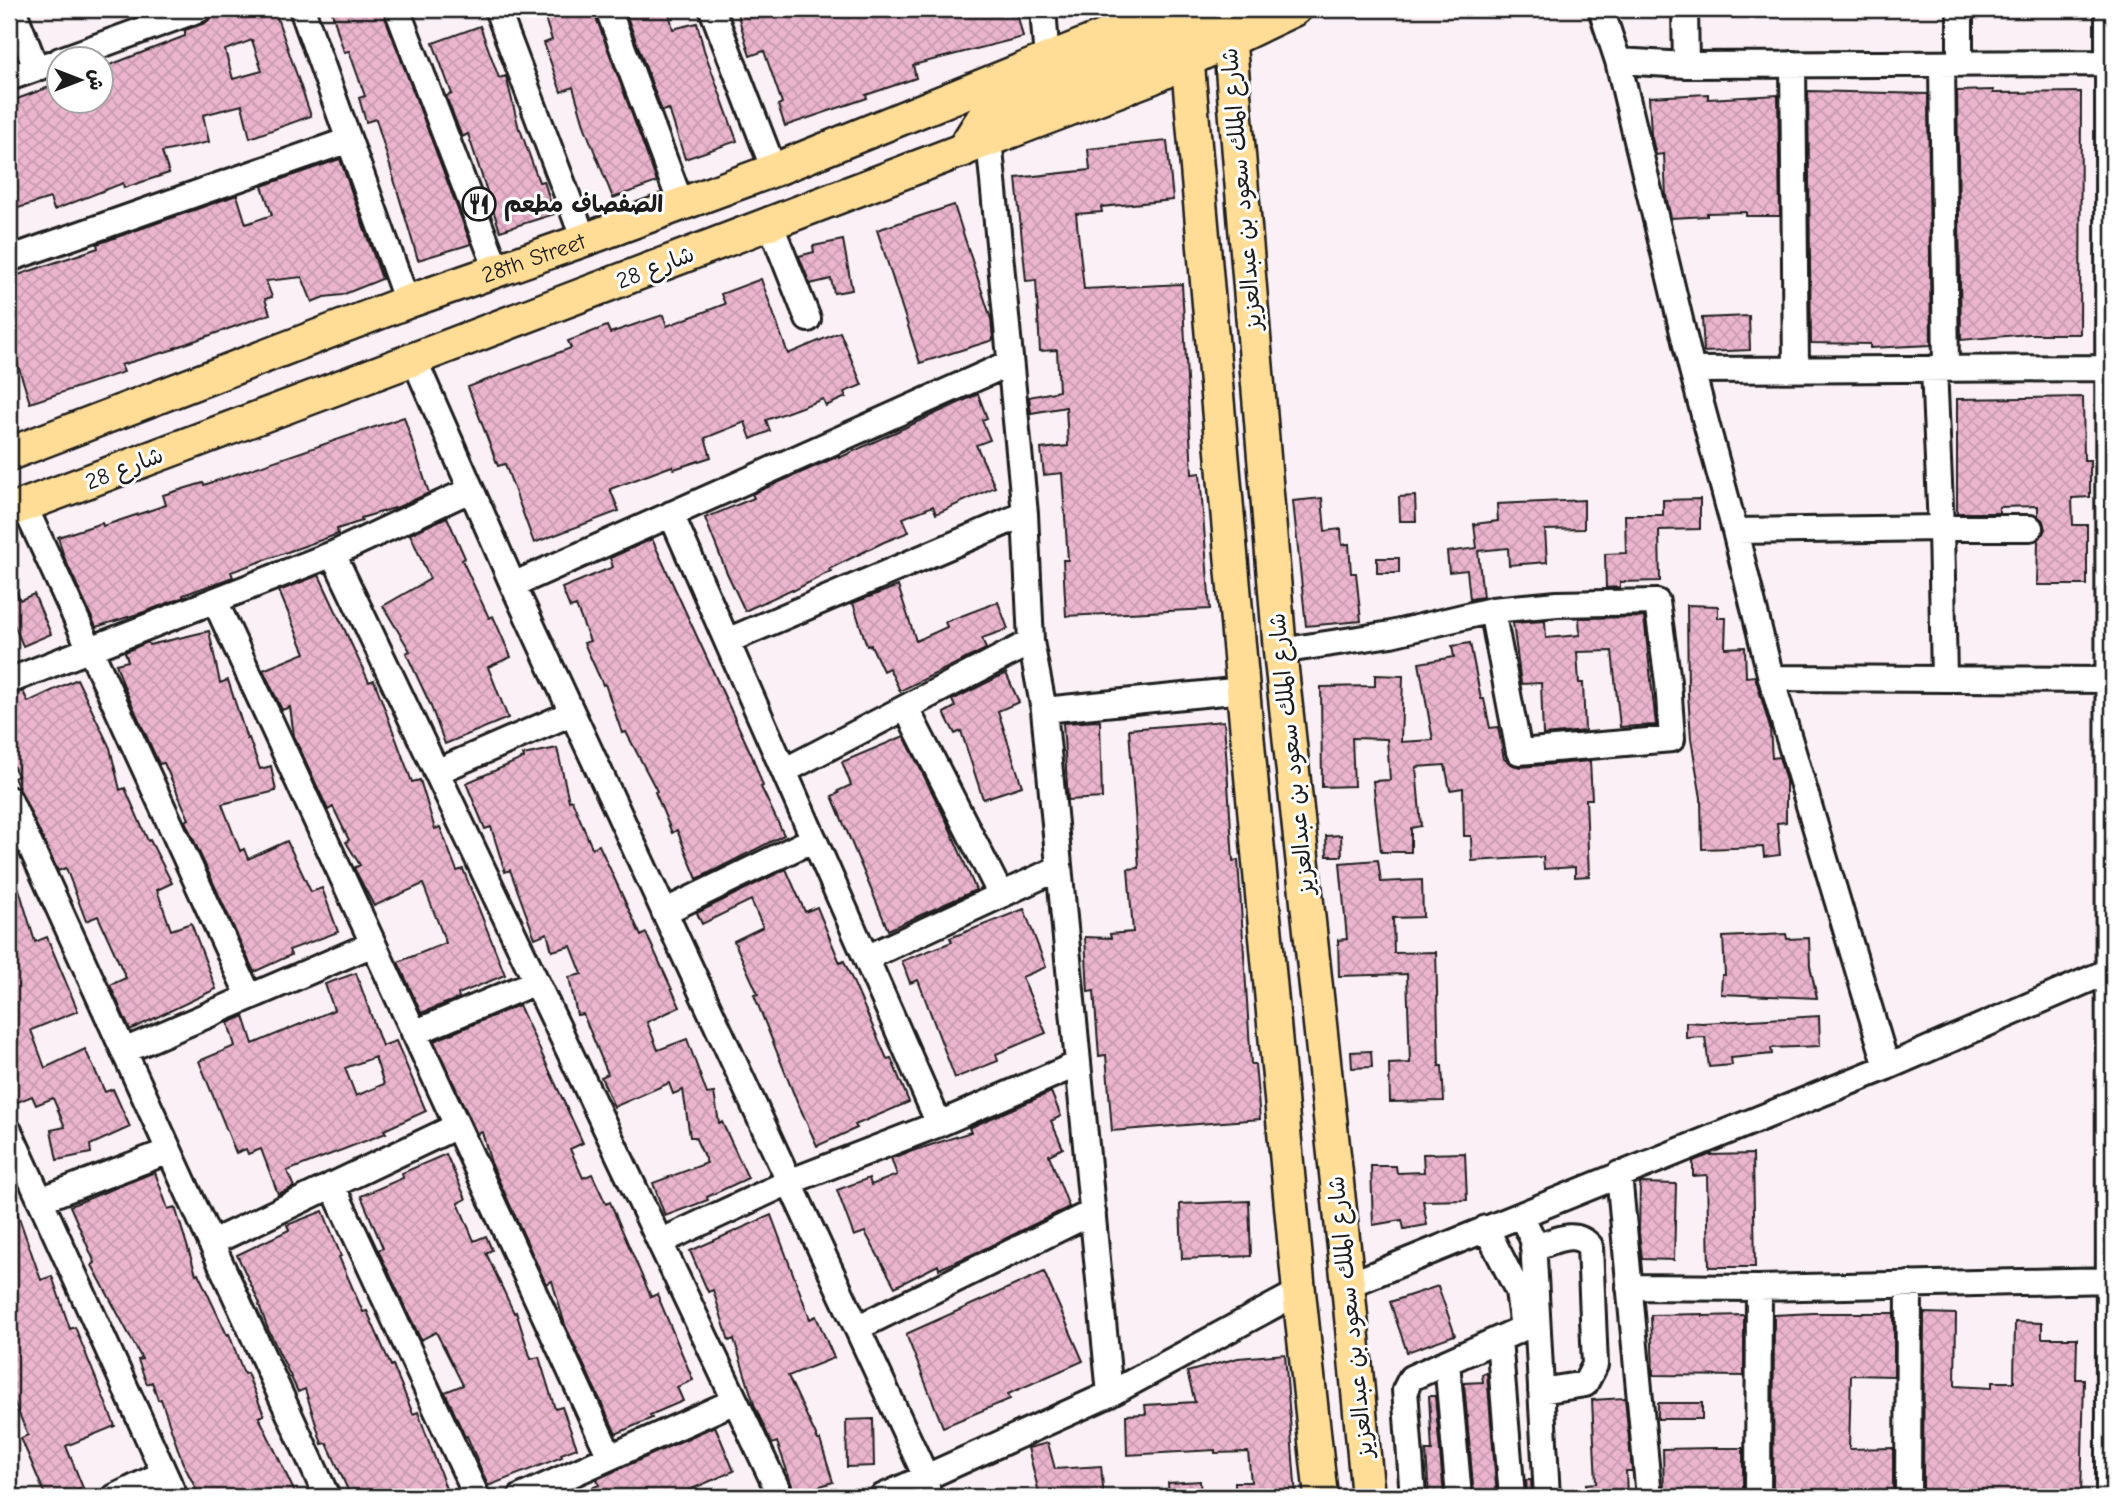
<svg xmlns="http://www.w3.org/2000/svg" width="2122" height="1506" font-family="'Comic Neue','Playpen Sans Arabic',sans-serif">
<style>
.building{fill:url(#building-cross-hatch);stroke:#1c1c1c;stroke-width:2;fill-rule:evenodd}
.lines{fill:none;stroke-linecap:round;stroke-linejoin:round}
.minor-casing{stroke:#1c1c1c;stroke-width:30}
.major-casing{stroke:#1c1c1c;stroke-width:37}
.minor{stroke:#fff;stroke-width:24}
.major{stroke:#ffdd96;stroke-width:32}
.labels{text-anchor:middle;stroke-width:6;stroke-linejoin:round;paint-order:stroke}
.street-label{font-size:23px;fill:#1c1c1c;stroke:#fff}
.poi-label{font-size:23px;font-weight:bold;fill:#1c1c1c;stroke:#fff;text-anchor:start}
</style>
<defs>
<pattern id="building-cross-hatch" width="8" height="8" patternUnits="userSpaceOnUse" patternTransform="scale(1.75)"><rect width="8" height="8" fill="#ebb5ce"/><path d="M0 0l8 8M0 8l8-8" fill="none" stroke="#c99bb0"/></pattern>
</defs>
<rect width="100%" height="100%" fill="#fbf0f5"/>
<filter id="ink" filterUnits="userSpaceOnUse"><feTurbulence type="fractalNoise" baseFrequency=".0143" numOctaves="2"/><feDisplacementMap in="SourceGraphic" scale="14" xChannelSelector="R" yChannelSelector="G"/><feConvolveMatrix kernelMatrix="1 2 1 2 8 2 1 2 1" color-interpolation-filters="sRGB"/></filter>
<g filter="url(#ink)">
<!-- building -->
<path class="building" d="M218,9H274L311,116L250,138L242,105L203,115L209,142L162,152L169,173L124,188L123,183L54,210L50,198L15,209L9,190V102L60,83V102H102V68L185,36V30L205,23L212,17L220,16ZM252,40L262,71L233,79L225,50Z
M331,9H382L471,244L418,260L376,119L366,122L359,98L365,96L349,51L344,52Z
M542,9H593L657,182L613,198L585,128L573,87L561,92L544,43L552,40Z
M634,9H668L673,29L697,23L704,50L737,141L685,159L669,109L662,111L625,11Z
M736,9H1016L1023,37L913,65L916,78L866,95L867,98L785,126L778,105L782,103L764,51L750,56Z
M480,26L499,78L506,76L519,129H520L539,182L544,181L554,214L500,231L468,134L462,137L446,96L452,94L433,43Z
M1993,90V93L2081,92L2080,334H2029L1961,340L1957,91Z
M1808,91L1928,94L1931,345L1870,348V344L1811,343Z
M1708,94V99L1778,95L1780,216H1746V212L1707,213V216L1671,218L1666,196L1664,154L1656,155L1651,134L1649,97Z
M1167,141L1173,200L1101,207L1102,212L1076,214L1084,289L1182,284L1192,474L1200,473L1210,609L1066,616L1063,560H1068L1062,473L1044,475L1041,449L1068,446L1066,407L1031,413L1029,397L1059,391L1057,350L1040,351L1036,280L1026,281L1016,178L1090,170L1088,149Z
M340,159L382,279L342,295L324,297L312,302L302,277L266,281L272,297L265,299L270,314L174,348L175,349L121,365L124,372L30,403L9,337V278L98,248L97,244L237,195L246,224L272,215L262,186Z
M954,205L991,319L993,340L920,363L877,230Z
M843,240L852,290L834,293L831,279L810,284L799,256L814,252L813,246Z
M761,279L788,354L840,332L862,385L844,392L846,397L826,406L823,399L766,420L770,431L751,439L745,422L705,438L711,457L674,469L672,466L610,489L619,511L534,543L505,464L498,466L468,387L571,348L568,341L607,326L610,333L663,315L667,326L725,304L721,294Z
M1749,316L1750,350L1704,352L1702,318Z
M978,394L987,418L982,420L990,440L976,445L995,487L936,514L933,506L903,518L909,532L884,542L829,569L831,571L793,591L792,589L745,611L727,573L705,518L754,498L752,494L839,456V458Z
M2083,397L2084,460H2090V497L2072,498L2073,525H2087V585H2037L2038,541L2045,529L2043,521L2038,516V506L1999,507V513H1957V399Z
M404,417L429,493L398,507L361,518L362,521L337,529L338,534L231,572L233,577L183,595L184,597L144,612L96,627L64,557L58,537L102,523L103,526L166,505L163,495L203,483L204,485Z
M1415,496L1416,521H1400L1399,497Z
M1322,498L1325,531L1341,529L1342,545L1349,544L1351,573H1356L1361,621L1306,626L1293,501Z
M1700,499V529L1659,530L1660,581L1620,582V587L1606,588L1605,554L1626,553L1625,515H1663V500Z
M1584,500V529L1545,530L1547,562L1509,565L1508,548L1478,551L1483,597L1470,599L1467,570L1449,572L1447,552L1477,548L1474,524L1498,521L1497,504Z
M447,517L465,558L462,560L489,618L493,616L511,657L488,667L508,718L445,744L430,704L406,653L410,651L383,606L430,579L410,534Z
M652,539L752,756L763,786L761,787L784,835L697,879L677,830L672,833L655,792L657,791L626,732L622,733L605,684L603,685L584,643L590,641L576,606L570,608L562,588L613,567L610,558Z
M1377,558H1399V573H1377Z
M9,574L20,600L34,594L51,634L23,646L9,613Z
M319,575L369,682L374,680L412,782L420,780L435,829L440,827L457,871L463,869L505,975L458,994L459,998L421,1013L398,962L446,943L423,884L374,906L354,868L360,865L346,842L349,840L333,807L328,810L294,736L290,707L282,710L263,670L305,653L279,591Z
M898,586L916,641L947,627L945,622L998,602L1008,629L982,638L986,649L900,691L889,668L883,671L871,645L867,646L853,603Z
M1687,605L1718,606V618H1726L1725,648L1745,647L1746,677L1755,676L1770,728L1772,758L1779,757L1786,781V822L1777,823L1780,855L1764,857L1763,847L1702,849L1701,798L1691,739L1688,693Z
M1644,617L1656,725L1620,727L1612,651L1577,652L1579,683H1583L1585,731L1543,735L1541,683L1521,684L1513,623L1545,621L1546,638L1580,635L1579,618Z
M209,631L220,683L228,680L247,739L249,738L260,769L271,766L276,791L222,804L240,851L244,849L248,859L287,841L311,892L322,888L338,932L289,950L291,955L254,972L185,821L189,819L164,763L159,764L125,689L116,664L128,661L125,652L148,642L149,645Z
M1470,643L1481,699H1484L1490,728L1498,727L1504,759L1513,765L1520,767L1590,761L1592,799H1586L1589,876L1575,877V867L1544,869L1543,857L1472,861L1471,836H1464L1463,788L1450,790L1445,765L1416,767L1421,826L1411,828V852H1381L1373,781L1390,780L1387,739L1352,738L1354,786L1322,787L1321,687L1375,686V675L1403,676L1401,742L1433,740L1419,663L1454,657L1452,646Z
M1006,673L1019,702L998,711L1022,786L983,799L961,731L955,734L944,713L955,707L952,700Z
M77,679L110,748L120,790L125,788L148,841L150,840L172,883L157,890L171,930L191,923L216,989L130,1030L110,985L126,978L98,916L86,921L66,868L58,871L14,778L18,776L9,757V696L23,691L28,702Z
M1100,721L1102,798L1068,800L1063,723Z
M1224,721L1233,861L1238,860L1251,1064H1255L1260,1119L1112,1131L1106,1055L1099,1056L1094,991L1088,992L1085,937L1111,938L1110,934L1133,932L1128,869L1139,868L1129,729Z
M904,736L947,822L976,890L888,930L832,796L839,793L838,791L851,785L842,762Z
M557,748L569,801L572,800L592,848L599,845L641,936L646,933L680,1007L647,1022L658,1050L687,1039L707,1094L714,1093L719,1123L722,1122L748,1178L707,1197L708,1200L665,1216L653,1183L707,1163L695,1137H690L683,1090L673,1094L669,1083L614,1107L601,1077L608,1074L583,1014L577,1015L569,977L582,974L571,946L552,951L547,933L535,938L510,870L505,872L491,827L485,829L466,783L524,758L523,755Z
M1341,835L1342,856H1327L1326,836Z
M1378,860L1381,882L1422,880L1423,917L1393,918L1394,953L1436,952L1439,1066H1442L1444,1101L1390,1102L1389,1064L1410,1063L1407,974L1339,976L1338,940L1347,939L1340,863Z
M9,866H12L35,942L47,937L78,1011L31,1030L45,1068L85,1049L105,1092L113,1089L130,1127L90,1145L91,1153L57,1160L51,1130L65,1127L53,1098L36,1105L32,1096L15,1103L9,1089Z
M786,869L805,912L817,907L840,963L844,961L887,1059L891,1058L909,1102L855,1125L857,1128L817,1146L793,1092L754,995L758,994L734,941L763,927L751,900L702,924L697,913Z
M1024,909L1046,967L1022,977L1046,1033L996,1054L998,1061L955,1078L918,980L910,983L902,961L952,942L950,938Z
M1786,934L1787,939L1809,938L1810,966L1817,998L1721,994L1722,975H1725L1723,937Z
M356,973L382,1046L396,1041L426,1111L384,1130L386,1133L287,1171L294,1187L278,1194L261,1149L248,1154L246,1149L236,1153L199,1061L235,1046L228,1023L244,1016L253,1044L334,1010L325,984ZM375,1057L384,1084L356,1096L345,1068Z
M519,1005L583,1143L570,1149L583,1178L592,1174L606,1204L610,1202L651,1297L657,1294L693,1380L677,1387L683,1401L650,1415L652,1418L616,1434L565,1325L552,1281L546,1284L491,1163L482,1132L477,1134L434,1041Z
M1819,1016L1820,1046L1771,1048L1772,1054L1731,1058L1732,1065L1709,1067L1705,1037L1686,1038V1022L1702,1023Z
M1371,1051L1372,1067L1352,1068L1351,1052Z
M1051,1092L1061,1116L1051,1121L1063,1148L1049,1155L1069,1207L980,1251L939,1269L938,1265L895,1287L865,1232L854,1236L837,1190L869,1178L871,1185L897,1175L891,1158L971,1132L969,1128Z
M1465,1153L1467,1200L1423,1201L1427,1225L1404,1229L1402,1220L1373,1225L1371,1166H1396L1397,1173L1424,1172L1423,1154Z
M446,1154L466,1199L458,1203L474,1241L486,1236L492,1250L486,1253L514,1313L516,1312L531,1359L539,1357L555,1409L562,1407L577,1448L561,1454L562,1457L488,1486L467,1436L465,1437L445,1392L463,1385L436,1332L421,1340L378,1250L383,1248L361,1196L403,1178L402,1173Z
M1753,1154L1755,1267H1709L1707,1175L1693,1176V1161L1709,1155Z
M155,1172L168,1209L175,1207L196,1274L198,1273L227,1335L229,1334L244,1374L247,1373L264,1415L259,1417L297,1497H200L182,1461L161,1399L158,1400L152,1382L147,1384L138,1360L142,1359L92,1265L95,1263L70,1206Z
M1640,1183L1676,1184L1674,1260L1642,1259L1639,1232Z
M9,1195H11L41,1280L52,1276L70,1329L75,1327L115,1426L66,1446L83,1488L61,1497H46L21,1438L28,1435L12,1397L13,1383H9Z
M1249,1201L1251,1256L1182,1259L1180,1204Z
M323,1211L341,1256L339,1257L363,1312L367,1311L391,1366L393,1365L413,1414L418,1412L449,1497H351L327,1443L322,1444L305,1389L298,1392L268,1329L259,1305L260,1304L237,1255L289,1230L287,1225Z
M771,1215L810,1319L816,1316L834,1358L788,1376L818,1440H820L833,1482L795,1494L777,1442L772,1444L755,1407L734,1339L729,1341L713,1290L708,1292L690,1251Z
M1044,1272L1083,1361L1008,1394L1010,1399L943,1427L906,1334Z
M1438,1286L1455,1335L1407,1352L1390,1302Z
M1814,1313H1894V1376L1851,1375L1849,1449L1893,1448V1497H1773L1774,1315Z
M1924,1313L1956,1314L1955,1386L1992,1388V1382H2014L2015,1322L2042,1323V1338H2077L2076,1379H2084L2081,1497H1923Z
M1703,1314V1316L1744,1315V1376L1653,1375L1651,1315Z
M1285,1354L1296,1497H1235V1482H1251L1248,1452L1215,1453V1450L1127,1455L1126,1415L1146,1414L1145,1405L1195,1402L1187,1372L1238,1358Z
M1487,1373L1497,1497H1474L1464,1383L1483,1382L1482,1374Z
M1429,1396H1435L1444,1497H1429L1426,1451H1432Z
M1625,1398L1632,1471H1626L1627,1497H1587L1586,1484L1596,1483L1592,1400Z
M1658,1403H1702V1419H1658Z
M873,1419L874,1466L847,1467L846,1420Z
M715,1426L734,1471L673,1497H570L599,1485L597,1479Z
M1048,1443L1055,1469L1101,1466L1104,1497H1040L1028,1448Z
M1713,1448H1743V1497H1664L1663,1449Z
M1526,1480H1531L1532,1497H1527Z
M1200,1481L1201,1497H1169L1168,1483Z"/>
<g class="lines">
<defs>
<path id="minor" d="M13,9L36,68
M302,9L407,302
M397,9L497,270
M497,9L584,240
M608,9L681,204
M712,9L774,170
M1043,9L1047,60
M1601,9L1618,61L1692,370L1735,531L1771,678L1887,1067
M1685,9L1686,65
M2108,9L2109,1497
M60,60L200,9
M1618,61L1686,65L2113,63
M1793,64L1796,368
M1942,64L1946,368
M1960,64V9
M9,78L49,64
M989,139L1025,514L1031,642L1044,710L1110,1394
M770,223L808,319
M9,259L349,140
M414,359L513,585L926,1477L928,1497
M1692,370L2113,368
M24,505L249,996
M671,514L939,1124
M1735,531L1941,528L1934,368
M333,554L781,1497
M513,585L1010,363
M215,601L610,1457
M727,641L1025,514
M1280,651L1391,634L1492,610L1557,604L1657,602L1668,682L1672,739L1519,752L1492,610
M1771,678L2113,680
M1944,679L1941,528H2030
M9,681L333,554L470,490
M906,708L1001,895
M1044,710L1243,690
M784,771L1031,642
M436,772L572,713
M9,799L327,1497
M664,912L814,839
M866,958L1059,868
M414,1033L536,982
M124,1051L373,944
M9,1131L175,1497
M1619,1174L1649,1497
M332,1185L477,1497
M40,1200L169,1151
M1521,1215L1533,1240L1547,1497
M1486,1228L1518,1291L1523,1328
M660,1242L789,1182L939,1124L1078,1064
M211,1243L457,1126
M1533,1248C1553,1242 1574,1228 1590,1246L1595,1365L1585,1384L1541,1391
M1348,1285L1887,1067L2109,971H2113
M1629,1287L1759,1288L2113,1280
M857,1328L1093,1212
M1499,1339L1512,1497
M1447,1362L1459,1497
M115,1497L164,1473
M521,1497L735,1401
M882,1497L1110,1394L1299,1292
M1413,1497L1405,1390L1411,1378L1537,1322
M1758,1497L1759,1288
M1908,1497L1909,1284"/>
<g id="major">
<path d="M1183,9L1243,690L1299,1292L1321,1497"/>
<path d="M1227,9L1280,651L1348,1285L1368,1497"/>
<path d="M962,151L983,118L1003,107L1203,25"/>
<path id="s1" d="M9,454L407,302L584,240L774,170L1172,9"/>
<path d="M9,511L414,359L1151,78L1295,9"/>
</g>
</defs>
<!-- minor casing -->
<use href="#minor" class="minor-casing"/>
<!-- major casing -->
<use href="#major" class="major-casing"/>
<!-- minor -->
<use href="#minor" class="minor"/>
<!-- major -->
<use href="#major" class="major"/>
</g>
</g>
<!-- icons -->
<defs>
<symbol id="restaurant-ring" viewBox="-11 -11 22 22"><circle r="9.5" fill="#fff" stroke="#1c1c1c" stroke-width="1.5"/><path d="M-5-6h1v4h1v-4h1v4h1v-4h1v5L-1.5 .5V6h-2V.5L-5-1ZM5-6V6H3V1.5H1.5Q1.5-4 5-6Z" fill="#1c1c1c"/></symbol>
</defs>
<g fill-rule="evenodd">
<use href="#restaurant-ring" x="460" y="185" width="38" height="38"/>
</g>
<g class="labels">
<!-- street labels -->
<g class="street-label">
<text transform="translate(1241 189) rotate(-95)" y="8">شارع الملك سعود بن عبدالعزيز</text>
<text dy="8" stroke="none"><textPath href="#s1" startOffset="560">28th Street</textPath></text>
<text transform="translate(655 267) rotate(-21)" y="8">شارع 28</text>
<text transform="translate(124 468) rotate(-21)" y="8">شارع 28</text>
<text transform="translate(1291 754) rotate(-96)" y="8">شارع الملك سعود بن عبدالعزيز</text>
<text transform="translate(1350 1317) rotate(-96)" y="8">شارع الملك سعود بن عبدالعزيز</text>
</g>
<!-- poi labels -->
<g class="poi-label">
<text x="504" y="212">الصفصاف مطعم</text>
</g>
</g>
<!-- margin -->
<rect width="2122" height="1506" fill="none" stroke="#fff" stroke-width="35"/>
<rect x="18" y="18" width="2087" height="1471" fill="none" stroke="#1c1c1c" stroke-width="2.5" filter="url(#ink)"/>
<!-- north arrow -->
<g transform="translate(80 80) rotate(90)"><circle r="33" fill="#ffffff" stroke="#a4a4a4" stroke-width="2"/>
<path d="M0-5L12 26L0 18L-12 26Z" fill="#1c1c1c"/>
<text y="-10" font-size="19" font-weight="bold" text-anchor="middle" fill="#1c1c1c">ش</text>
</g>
</svg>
